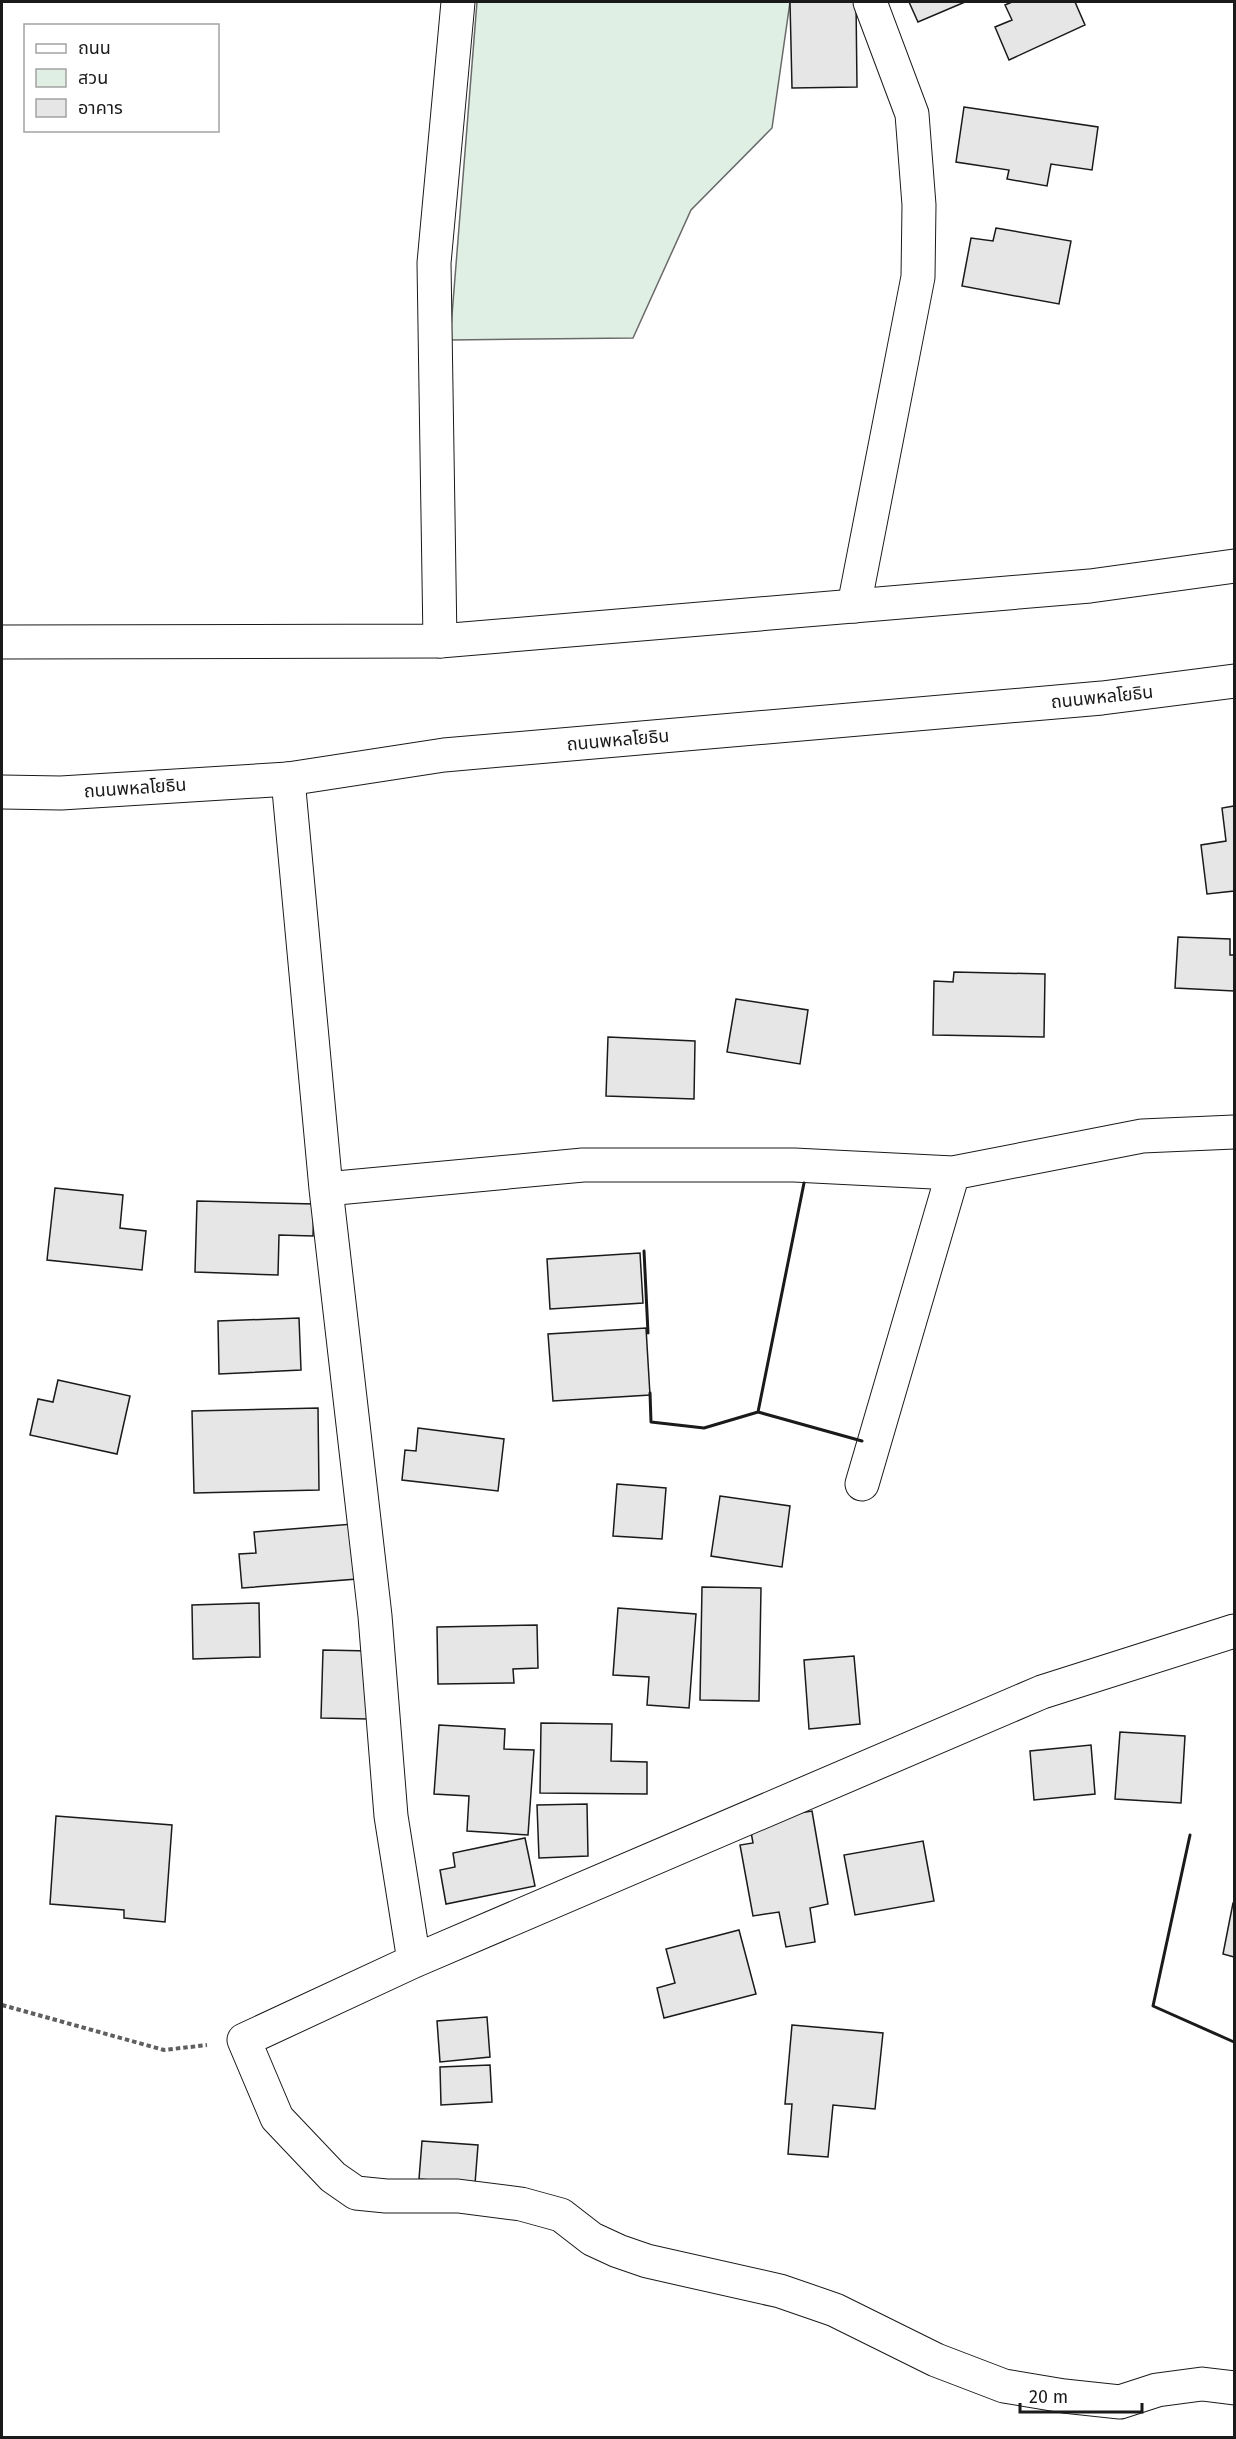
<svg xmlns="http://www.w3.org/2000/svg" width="1236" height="2439" font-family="'Fira Sans','Noto Sans Thai',sans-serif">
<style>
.green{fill:#e0efe3;stroke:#6a6a6a;stroke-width:1.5}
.building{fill:#e6e6e6;stroke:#1a1a1a;stroke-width:1.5}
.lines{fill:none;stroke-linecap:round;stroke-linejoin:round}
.minor-casing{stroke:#1a1a1a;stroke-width:35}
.highway-casing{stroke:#1a1a1a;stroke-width:35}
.path{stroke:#5f5f5f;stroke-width:4;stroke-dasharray:4.5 3;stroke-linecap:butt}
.minor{stroke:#fff;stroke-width:33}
.highway{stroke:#fff;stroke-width:33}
.wall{stroke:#1a1a1a;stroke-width:3}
.labels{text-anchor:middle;stroke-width:4.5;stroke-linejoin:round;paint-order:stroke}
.street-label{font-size:18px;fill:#1a1a1a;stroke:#fff}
</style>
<rect width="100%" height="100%" fill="#fff"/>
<!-- green -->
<path class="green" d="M477,2H790L772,128L691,210L633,338L450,340Z"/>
<!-- building -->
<path class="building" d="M790,2H856L857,87L792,88Z
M909,2H965L918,22Z
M1012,2H1075L1085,25L1009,60L995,27L1012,20L1005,5Z
M964,107L1098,127L1092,170L1051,164L1047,186L1007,179L1009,170L956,162Z
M996,228L1071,241L1059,304L962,286L971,238L993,241Z
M1234,806V891L1207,894L1201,845L1226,841L1222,808Z
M1178,937L1230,939V955H1234V991L1175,988Z
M954,972L1045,974L1044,1037L933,1035L934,981L953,982Z
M736,999L808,1010L800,1064L727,1052Z
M608,1037L695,1041L694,1099L606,1096Z
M55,1188L123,1195L120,1228L146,1231L142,1270L47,1260Z
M197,1201L314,1204L313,1236L279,1235L278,1275L195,1272Z
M640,1253L643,1303L550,1309L547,1259Z
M299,1318L301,1370L219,1374L218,1321Z
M646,1328L650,1395L553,1401L548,1334Z
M58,1380L130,1396L117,1454L30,1435L38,1399L53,1402Z
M318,1408L319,1490L194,1493L192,1411Z
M418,1428L504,1439L498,1491L402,1480L405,1450L416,1451Z
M617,1484L666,1488L662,1539L613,1536Z
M720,1496L790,1506L782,1567L711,1556Z
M353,1524L357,1579L242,1588L239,1554L256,1553L254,1532Z
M702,1587L761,1588L759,1701L700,1700Z
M259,1603L260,1657L193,1659L192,1605Z
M618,1608L696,1614L689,1708L647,1705L649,1677L613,1675Z
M537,1625L538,1668L513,1669L514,1683L438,1684L437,1627Z
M323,1650L370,1651L368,1719L321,1718Z
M854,1656L860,1724L809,1729L804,1660Z
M541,1723L612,1724L611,1761L647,1762V1794L540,1793Z
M439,1725L505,1729L504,1749L534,1750L528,1835L467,1831L469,1796L434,1794Z
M1120,1732L1185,1736L1181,1803L1115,1799Z
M1091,1745L1095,1794L1034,1800L1030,1751Z
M587,1804L588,1856L539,1858L537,1805Z
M812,1811L828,1904L810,1908L815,1942L786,1947L779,1912L753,1916L740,1845L753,1843L749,1821Z
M56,1816L172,1825L165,1922L124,1918V1910L50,1904Z
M525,1838L535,1886L446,1904L440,1870L455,1867L453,1853Z
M923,1841L934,1901L855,1915L844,1855Z
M1233,1903H1234V1957L1223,1954Z
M739,1930L756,1994L664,2018L657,1988L675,1983L666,1949Z
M487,2017L490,2057L440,2062L437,2021Z
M792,2025L883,2033L875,2109L833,2105L828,2157L788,2154L792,2104H785Z
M490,2065L492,2102L441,2105L440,2067Z
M422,2141L478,2145L475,2184L419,2179Z"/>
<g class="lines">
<defs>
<path id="minor" d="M854,606L918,277L919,205L912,114L870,2
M440,641L434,263L458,2
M288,779L326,1189L375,1616L391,1816L414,1961
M326,1189L583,1165H794L953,1173L1142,1136L1234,1132
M862,1484L953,1173
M1234,1631L1042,1692L414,1961L244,2040L277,2118L333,2177L356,2193L386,2196H458L521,2204L561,2215L592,2239L618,2251L647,2261L780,2291L835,2310L936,2360L1004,2386L1064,2396L1120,2402L1157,2390L1202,2384L1234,2388"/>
<path id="highway" d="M2,642L440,641L1090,586L1234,566
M2,792L61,793L288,779L444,755L1102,698L1234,681"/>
</defs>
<!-- minor casing -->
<use href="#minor" class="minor-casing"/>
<!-- highway casing -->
<use href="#highway" class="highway-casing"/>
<!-- path -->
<path class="path" d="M2,2005L164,2050L207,2045"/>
<!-- minor -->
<use href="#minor" class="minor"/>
<!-- highway -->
<use href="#highway" class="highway"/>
<!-- wall -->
<path class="wall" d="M644,1251L648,1333
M650,1393L651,1422L704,1428L758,1412L804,1183
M758,1412L862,1441
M1190,1835L1153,2006L1234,2042"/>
</g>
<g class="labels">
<!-- street labels -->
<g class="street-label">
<text transform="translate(1102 697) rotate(-6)" y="6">ถนนพหลโยธิน</text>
<text transform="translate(618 740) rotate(-5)" y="6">ถนนพหลโยธิน</text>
<text transform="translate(135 788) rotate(-4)" y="6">ถนนพหลโยธิน</text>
</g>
</g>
<!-- border -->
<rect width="1236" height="2439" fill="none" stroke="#1a1a1a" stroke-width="6"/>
<!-- legend -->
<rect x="24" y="24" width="195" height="108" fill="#ffffff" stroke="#a3a3a3" stroke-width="1.5"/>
<rect x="36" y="44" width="30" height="9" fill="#ffffff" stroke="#a3a3a3" stroke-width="1.5"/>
<text x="78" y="54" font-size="18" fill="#1a1a1a">ถนน</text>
<rect x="36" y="69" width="30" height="18" fill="#e0efe3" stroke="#a3a3a3" stroke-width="1.5"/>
<text x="78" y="84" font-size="18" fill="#1a1a1a">สวน</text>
<rect x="36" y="99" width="30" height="18" fill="#e6e6e6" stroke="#a3a3a3" stroke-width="1.5"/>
<text x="78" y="114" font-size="18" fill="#1a1a1a">อาคาร</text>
<!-- scale -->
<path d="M1020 2403v9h122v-9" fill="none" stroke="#1a1a1a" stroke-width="3"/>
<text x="1029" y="2403" font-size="18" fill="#1a1a1a" stroke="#ffffff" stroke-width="4.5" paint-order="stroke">20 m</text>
</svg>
